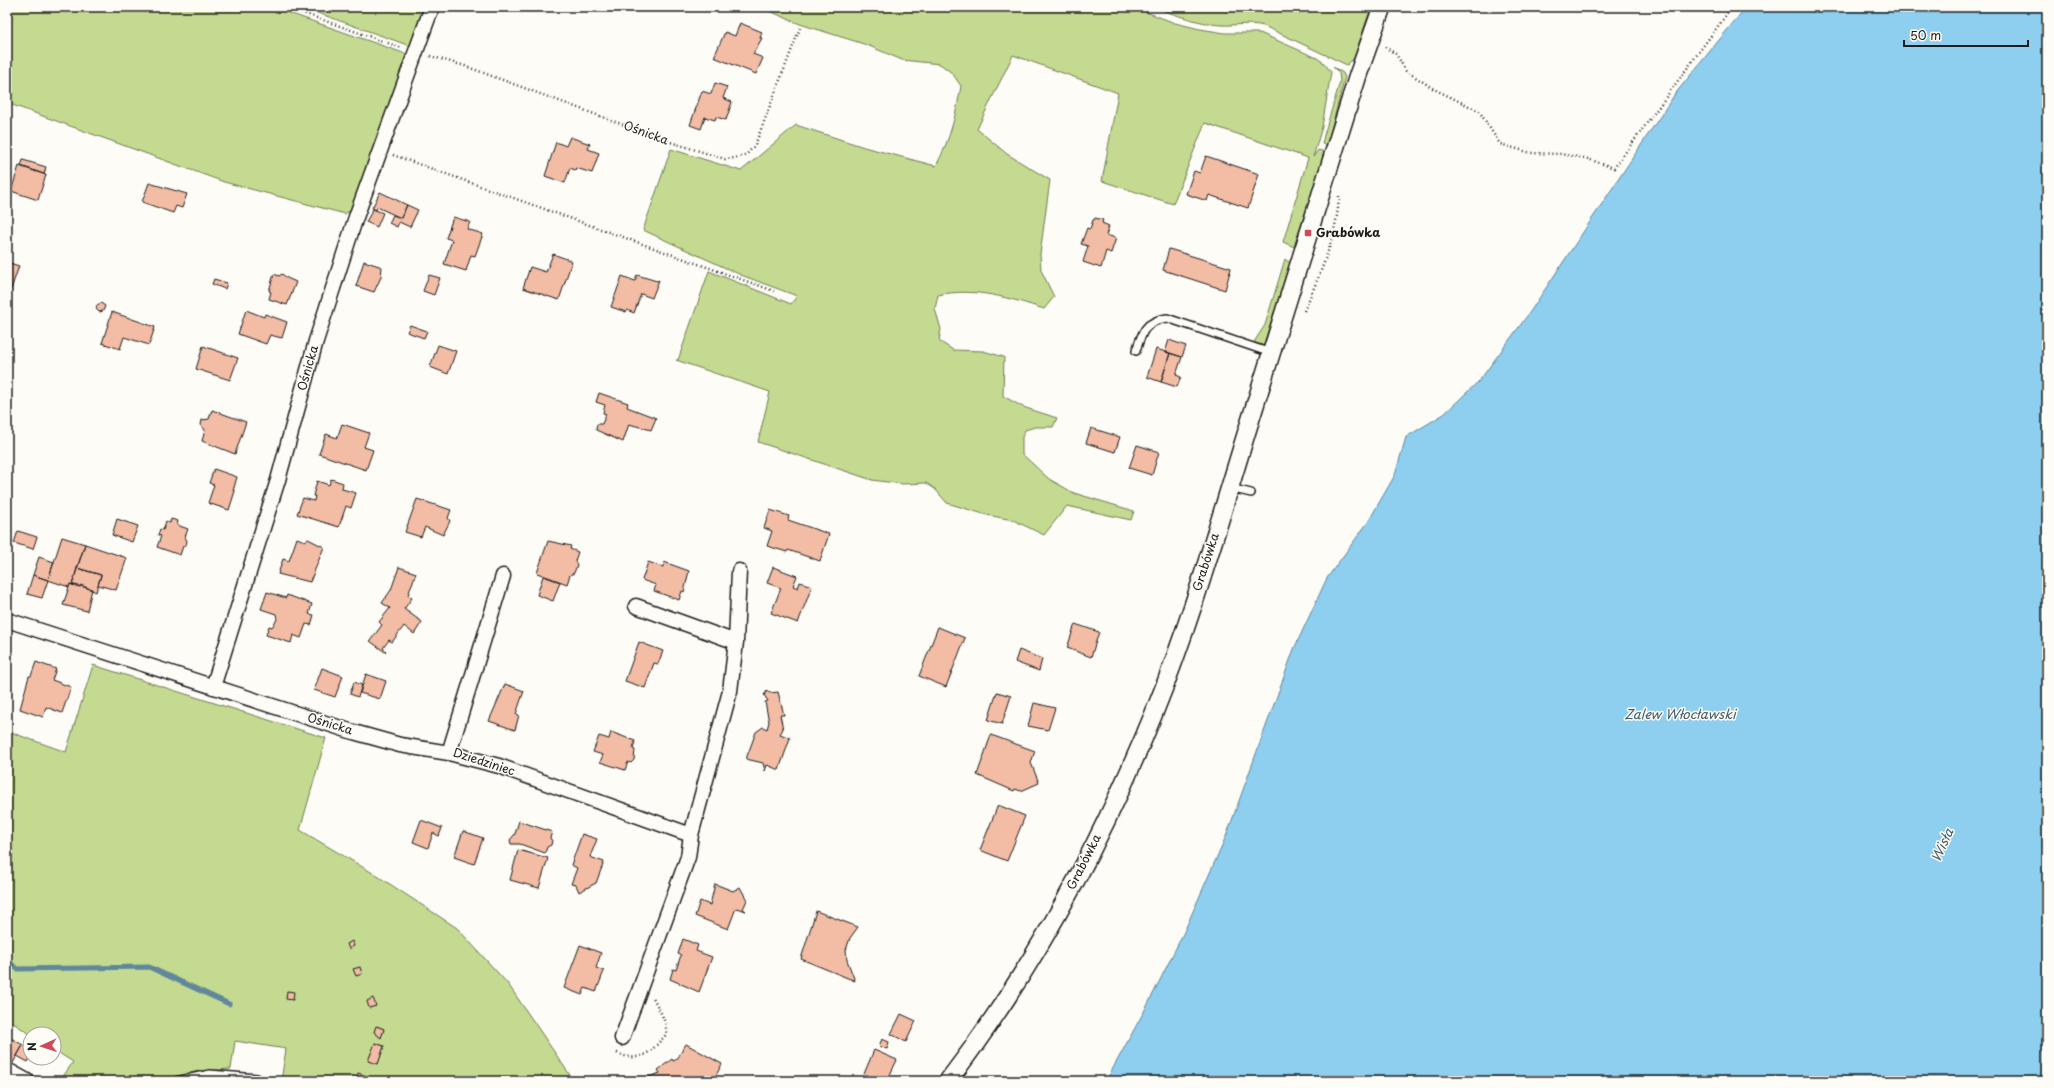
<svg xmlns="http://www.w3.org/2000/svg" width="2054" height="1088" font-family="'Playpen Sans',sans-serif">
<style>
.green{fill:#c3da90;stroke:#707b56;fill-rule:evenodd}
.water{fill:#8eceef;stroke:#60879b}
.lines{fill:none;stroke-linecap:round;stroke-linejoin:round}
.stream{stroke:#60879b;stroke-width:5}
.building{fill:#f2bca5;stroke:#1c1c1c}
.service-casing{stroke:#1c1c1c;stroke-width:10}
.minor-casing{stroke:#1c1c1c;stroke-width:17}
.tertiary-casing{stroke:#1c1c1c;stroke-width:20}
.path{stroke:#1c1c1c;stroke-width:2.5;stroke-dasharray:1 3;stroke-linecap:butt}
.service{stroke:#fdfcf7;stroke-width:7}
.minor{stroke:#fdfcf7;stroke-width:14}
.tertiary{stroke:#fdfcf7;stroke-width:17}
.poi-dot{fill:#d1495b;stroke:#fdfcf7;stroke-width:1.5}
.labels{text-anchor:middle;stroke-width:3;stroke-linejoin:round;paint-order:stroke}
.street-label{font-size:12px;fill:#1c1c1c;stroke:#fdfcf7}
.poi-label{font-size:12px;font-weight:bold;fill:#1c1c1c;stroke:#fdfcf7;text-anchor:start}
.water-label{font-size:13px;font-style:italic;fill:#445a66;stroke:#fdfcf7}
</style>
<rect width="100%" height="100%" fill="#fdfcf7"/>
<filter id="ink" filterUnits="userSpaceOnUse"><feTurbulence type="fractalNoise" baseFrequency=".025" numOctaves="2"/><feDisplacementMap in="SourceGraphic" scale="8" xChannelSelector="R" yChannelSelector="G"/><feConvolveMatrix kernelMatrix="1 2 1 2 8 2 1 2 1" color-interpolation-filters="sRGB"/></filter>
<g filter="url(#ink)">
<!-- green -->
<path class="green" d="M7,7H272L409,55L353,208L345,214L224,182L7,103Z
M301,7H429L413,47Z
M760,7H1133L1175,23L1200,29L1225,33H1260L1317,58L1324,63L1331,72L1322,127L1313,157L1318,150L1325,152L1294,247L1283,242L1308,158L1205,123L1173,204L1102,181L1118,93L1013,55L977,129L1007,154L1050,180L1040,254L1041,270L1054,297L1044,309C1010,298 974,287 938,295L935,309L941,329L939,341L953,350L983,351L1004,357L1003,396L1023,407L1057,418L1053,427H1035L1025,430L1022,437V454L1049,479L1074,493L1134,511L1131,520L1067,506L1044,535L1013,520L987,515L947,503L935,489L926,483L902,484L872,480L758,442L770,392L676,360H678L709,271L791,304L797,296L741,275L643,230L671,149L741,171L796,125L864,147L936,166C950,140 956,114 961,86L952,73L940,64L902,60L867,45L800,24Z
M1154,7H1371L1354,58L1347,65L1264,26C1249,22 1235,26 1220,25C1198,23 1175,15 1154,7Z
M1333,67L1343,73L1345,77L1327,145L1322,144L1324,135L1340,82L1339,73Z
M1285,259L1290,263L1263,346L1254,342L1265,325Z
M93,665L326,738L300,830L376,875L457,928L508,984L574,1081H375V1079L358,1073L355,1081H281L286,1049L235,1041L231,1069L198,1071L158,1081H60L73,1062L54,1050V1034H30L7,1019V731L66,752ZM377,1026L384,1029L381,1038L374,1032ZM375,1043L384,1046L378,1064L368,1061Z"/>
<!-- water -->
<path class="water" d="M1746,7H2047V1081H1106L1148,1004L1183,934L1227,834L1294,649L1327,578L1368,522L1395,475L1406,437L1444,414L1479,381L1530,312L1675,94Z"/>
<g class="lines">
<!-- stream -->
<path class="stream" d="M7,960L17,969L149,967L229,1004"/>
</g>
<!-- building -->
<path class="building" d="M740,23L762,32L760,38H762L753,54L763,58L756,74L714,57L725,32L735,36Z
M715,83L727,87L723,98L732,102L726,120L716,117L715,120L705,117L701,129L690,125L702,91L711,94Z
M570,137L590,144L588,149L599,153L592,173L576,168L575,170L570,168L565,183L545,176L556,142L566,146Z
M1206,156L1259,174L1248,208L1209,195L1207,201L1186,194L1194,171L1200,173Z
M23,160L46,167L44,174L21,166Z
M19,166L46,175L38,200L11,191Z
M149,183L187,194L182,208L176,206L173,213L142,202Z
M380,192L407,205L401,218L377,207L376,210L372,208Z
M407,205L418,210L410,227L399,222L397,227L389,223L393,215L401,218Z
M373,209L383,213L377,227L366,222Z
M453,217L470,222L467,229L483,234L475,256L471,255L466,271L444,264L452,240L446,238Z
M1095,218L1103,220L1102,223L1109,226L1106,235L1116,238L1111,253L1106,251L1101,268L1083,262L1088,246L1081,244L1087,228L1090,229L1093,220H1094Z
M1169,249L1231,268L1225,290L1163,270Z
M553,254L572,261L559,300L523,288L530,267L546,272Z
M364,261L382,267L381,277L374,292L356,286Z
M7,262L19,266L8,298H7Z
M274,274L279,276L282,274L287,278L296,282L287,305L269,299L271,292L269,291Z
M429,275L440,278L434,295L423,291Z
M637,275L657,281L659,280L652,298L641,294L634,313L627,310L626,312L611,307L622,276L635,281Z
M214,279L227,283L225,289L212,284Z
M101,303L105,306L103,311L99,312L96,309L97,305Z
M246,310L264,317L265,314L287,322L282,338L270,335L266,344L238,334Z
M112,312L155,327L149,345L124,337L120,349L102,343Z
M410,325L427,331L424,338L407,332Z
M1169,340L1186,346L1182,357L1165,352Z
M438,345L456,351L448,374L430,367Z
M203,346L238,358L230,380L196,369Z
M1156,349L1170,353L1161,382L1147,377Z
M1170,353L1182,357L1176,375L1181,377L1177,387L1161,382Z
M599,393L628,403L627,407L656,418L651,430L629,424L623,442L596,430L597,424H602L606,414L603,413L605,405L596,402Z
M212,410L246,422L235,454L202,441L205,430L201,425L202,420L209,419Z
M342,424L369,433L364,447L373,450L366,470L319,454L326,434L337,438Z
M1091,428L1120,437L1115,452L1086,443Z
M1137,445L1159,452L1152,475L1129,468Z
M214,469L237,477L233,491H235L229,510L208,503L214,485L209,483Z
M331,479L343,483L342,489L356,493L351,508L346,506L339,527L297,514L303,498L314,501L315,496H313L317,481L329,485Z
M417,499L451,510L448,518L450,521L443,535L425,527L421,537L405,532Z
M770,510L789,516L788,520L829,534L820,561L788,550L787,552L767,546L772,531L764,528Z
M117,519L138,526L132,542L112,535Z
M171,519L178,521L177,525L188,529L185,537L187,541L186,545L183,546L180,555L157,547L161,536L158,535L160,529L163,530L166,521L170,523Z
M18,531L37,537L33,549L14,543Z
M62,537L85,544L72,585L70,584L69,587L48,580Z
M297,538L305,541L308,539L324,547L310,582L278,574L283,559L289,561Z
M548,541L571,546L570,549L578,552L575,561L577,565L574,573L570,575L567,584L537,573Z
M85,544L127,558L116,590L98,585L101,575L77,568Z
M39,557L54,562L48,580L33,575Z
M648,562L663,567L664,562L689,571L684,592L682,591L679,600L654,591L656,585L642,580Z
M399,567L416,573L408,595L412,598L404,609L422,622L414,634L404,626L392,642L389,640L383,648L386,651L385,652L370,641L382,625L379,622L390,608L382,603L391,590Z
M773,567L797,576L793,586L798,588L800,582L812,586L798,623L771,613L781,588L767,583Z
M77,568L101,575L96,592L81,585L80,587L72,585Z
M33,575L48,580L42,598L27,594Z
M543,576L560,582L553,601L537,595Z
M70,584L92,589L87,611L63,605Z
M267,592L286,598L287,595L312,604L309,614L314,615L311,625L306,624L301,638L293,635L291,643L266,635L269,626L272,627L275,623L277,619L276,614L261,609Z
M1075,624L1099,632L1091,657L1067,648Z
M938,627L965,638L946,687L919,676Z
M639,642L663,651L658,664L654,663L645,688L625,681Z
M1019,650L1042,659L1039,671L1015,662Z
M36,662L56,669L52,680L71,687L62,713L46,707L43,717L20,709L29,676H31Z
M322,668L343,676L335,697L314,690Z
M366,674L386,681L380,699L360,693Z
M354,682L362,685L358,697L350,694Z
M505,684L524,691L516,714L519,715L515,730L489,721Z
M767,691L770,693L778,692L784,715H780L783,729L780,734L790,738L779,770L767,765L765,771L763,763L746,759L756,732L763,727L767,729L769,722L765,702L768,701L764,695Z
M997,692L1011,696L1002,724L988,720Z
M1034,703L1055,708L1048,730L1028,726Z
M611,732L635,741L633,749L635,750L634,760L631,763L628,762L625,770L600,762L603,755L593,752L599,736L609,739Z
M991,735L1035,751L1031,763L1039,783L1021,791L1015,789L1014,791L977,775Z
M998,805L1025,816L1007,861L980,850Z
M421,820L442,828L439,836L433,833L428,848L413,842Z
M519,821L552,832L550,838L552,841L551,845L547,847L545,853L520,844H511L510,840L515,834Z
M463,831L483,838L474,864L454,857Z
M582,834L597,839L590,857L604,862L596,883L579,892L576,885L571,884L577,868L571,865Z
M518,850L548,858L539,888L510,880Z
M715,884L733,891L740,887L747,900L743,909L746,911L736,908L728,929L695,916L700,901L710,905Z
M816,911L858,927L850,938L846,950L847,960L855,981L801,959Z
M683,939L698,945L696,951L712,957L699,992L670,979L673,969L676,970L681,955L678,954Z
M352,941L354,946L349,949L347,944Z
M580,945L601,953L596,968L604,971L596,992L585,988L582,995L564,988Z
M360,967L362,974L356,976L353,969Z
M287,991L294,992L293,1000L286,999Z
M373,998L376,1006L369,1008L367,1001Z
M901,1014L916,1021L906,1042L891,1034Z
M376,1026L384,1029L381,1038L374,1032Z
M7,1036L23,1045L13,1063L7,1059Z
M882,1039L889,1042L887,1049L879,1046Z
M375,1043L384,1046L378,1064L368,1061Z
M686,1044L722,1064L713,1081H708L700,1077L697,1081H637L660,1073L658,1070L672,1059L673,1061L677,1059Z
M23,1045L30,1049V1058L28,1062L17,1056Z
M874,1050L897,1060L887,1081H879L864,1074Z
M358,1073L375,1079V1081H355Z"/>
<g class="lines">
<defs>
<path id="service" d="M1136,351C1142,332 1145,321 1167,318L1271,353
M1230,488L1251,493
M176,1081L210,1074L257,1078"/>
<path id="minor" d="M636,606L736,642
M7,620L350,731L400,745L449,753L499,766L691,835
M213,687L278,480L316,341L356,217L432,7
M449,753L503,576
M622,1038L688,857L691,835L730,691L736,642L739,571
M7,1070L27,1081"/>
<path id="tertiary" d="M948,1081C1033,970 1101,843 1154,713C1191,622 1218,525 1247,431C1284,313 1321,194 1358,75L1382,7"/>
</defs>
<!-- service casing -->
<use href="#service" class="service-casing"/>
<!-- minor casing -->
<use href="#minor" class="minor-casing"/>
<!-- tertiary casing -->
<use href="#tertiary" class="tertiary-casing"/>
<!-- path -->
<path class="path" d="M286,7L402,48
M1385,47L1396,54L1406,71L1434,89L1479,111L1500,144L1531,153L1560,154L1585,158L1614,168L1732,7
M430,56L465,66L667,141L725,159L736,158L747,154L755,145L800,28
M393,155L774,291
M1304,311C1320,274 1337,237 1339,196
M617,1053C636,1062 648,1056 661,1040C664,1037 667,1035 666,1030C666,1019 657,1007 653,997"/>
<!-- service -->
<use href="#service" class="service"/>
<!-- minor -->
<use href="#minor" class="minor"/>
<!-- tertiary -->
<use href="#tertiary" class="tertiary"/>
</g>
</g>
<!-- markers -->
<rect class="poi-dot" x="1304" y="229" width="8" height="8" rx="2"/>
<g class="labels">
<!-- street labels -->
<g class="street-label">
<text transform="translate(646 133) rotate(20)" y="4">Ośnicka</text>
<text transform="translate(308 368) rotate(-74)" y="4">Ośnicka</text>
<text transform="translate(1206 562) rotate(-72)" y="4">Grabówka</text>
<text transform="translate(330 724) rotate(17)" y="4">Ośnicka</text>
<text transform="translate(484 762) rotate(18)" y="4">Dziedziniec</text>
<text transform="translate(1084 862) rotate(-63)" y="4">Grabówka</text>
</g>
<!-- poi labels -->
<g class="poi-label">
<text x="1316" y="237">Grabówka</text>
</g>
<!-- water labels -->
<g class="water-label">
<text x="1680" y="719">Zalew Włocławski</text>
<text transform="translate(1942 845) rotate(-66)" y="5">Wisła</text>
</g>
</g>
<!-- margin -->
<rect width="2054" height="1088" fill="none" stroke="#fdfcf7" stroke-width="24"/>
<rect x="12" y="12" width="2030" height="1064" fill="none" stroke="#1c1c1c" stroke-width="1.5" filter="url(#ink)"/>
<!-- north arrow -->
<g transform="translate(42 1046) rotate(267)"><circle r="19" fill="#fdfcf7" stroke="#a3a29f"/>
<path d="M0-3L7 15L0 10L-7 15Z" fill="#d1495b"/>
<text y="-6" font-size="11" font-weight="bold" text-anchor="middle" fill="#1c1c1c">N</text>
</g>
<!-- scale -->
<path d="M1904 40v6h124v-6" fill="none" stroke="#1c1c1c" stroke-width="2"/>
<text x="1910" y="40" font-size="12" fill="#1c1c1c" stroke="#fdfcf7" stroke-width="3" paint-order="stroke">50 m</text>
</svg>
